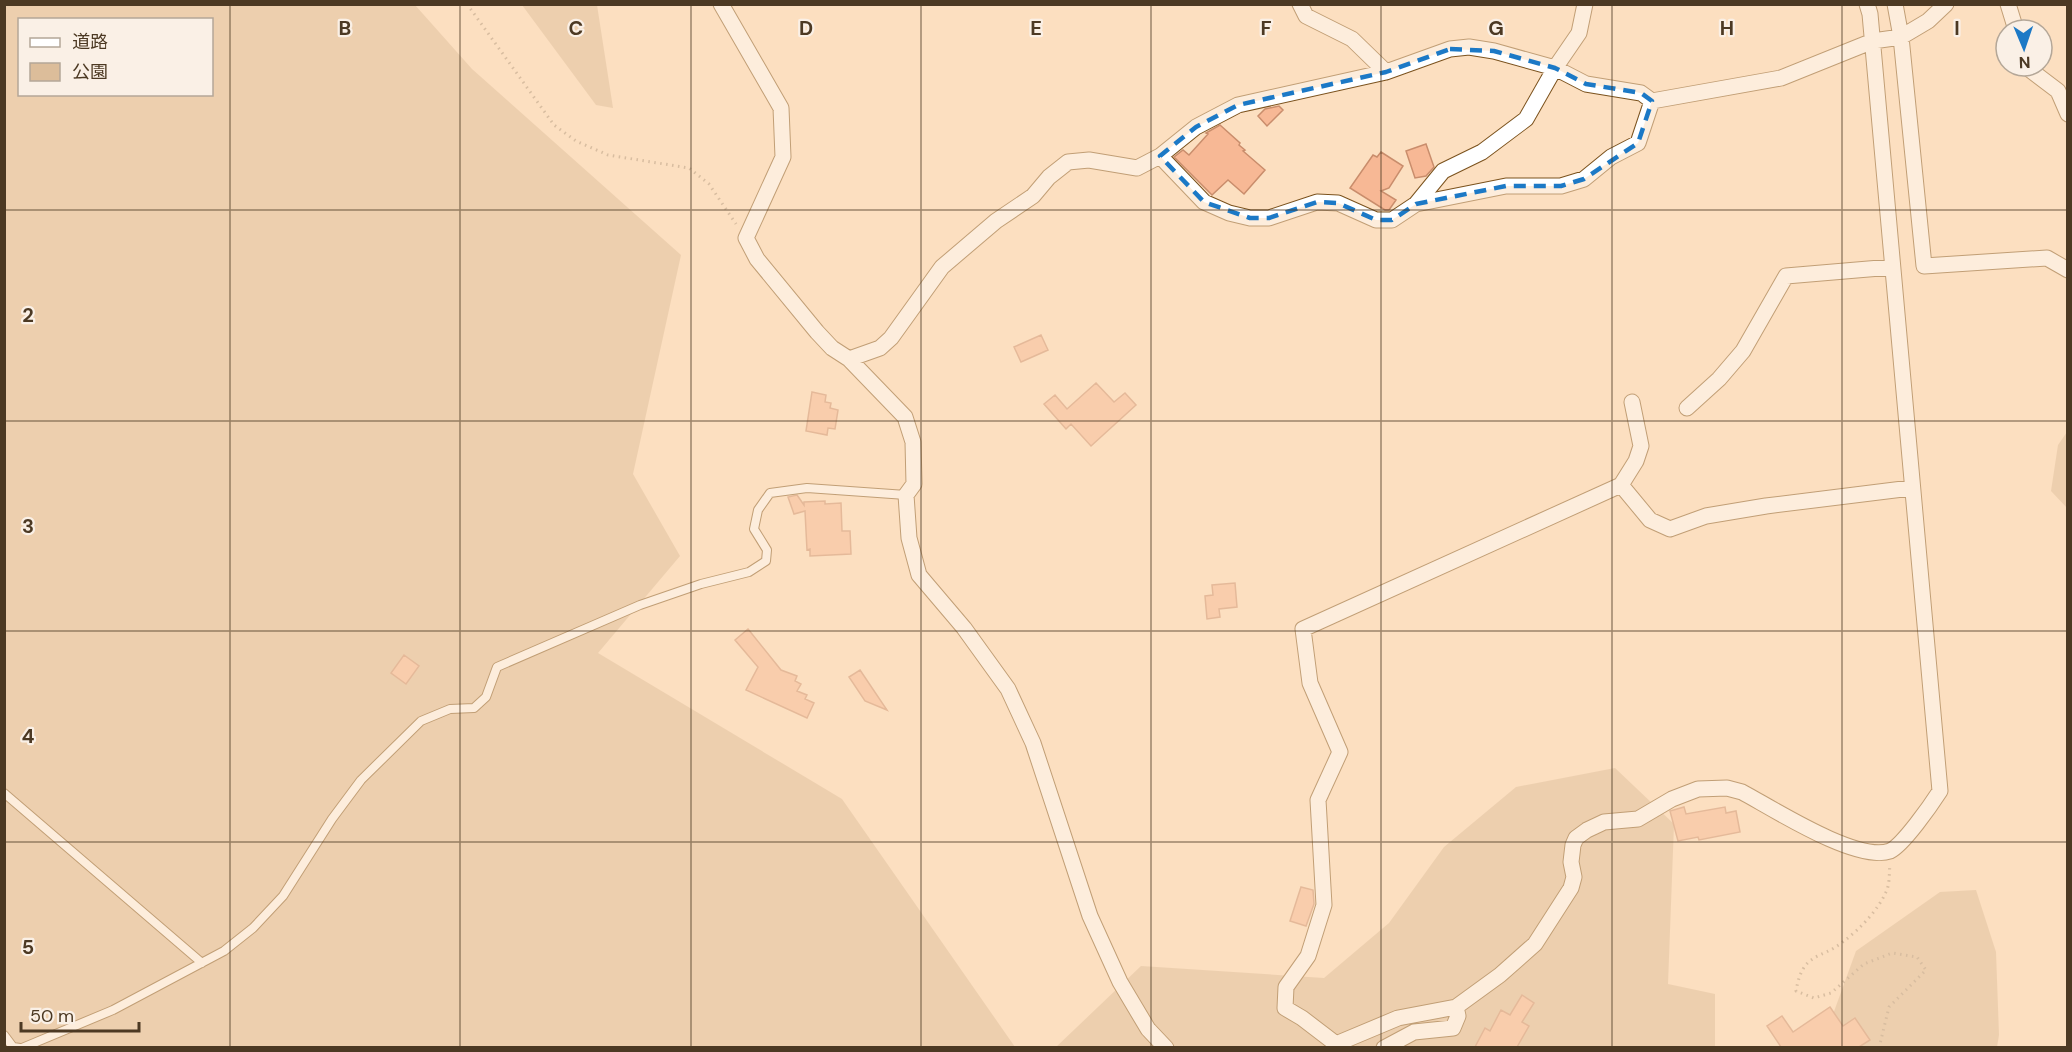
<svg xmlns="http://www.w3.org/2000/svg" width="2072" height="1052" font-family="'DM Sans','Noto Sans JP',sans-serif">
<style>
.green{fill:#dcbd9a;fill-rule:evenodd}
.building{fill:#f7b895;stroke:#c98d6c;stroke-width:1.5}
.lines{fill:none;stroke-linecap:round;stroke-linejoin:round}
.service-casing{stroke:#7b521d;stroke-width:10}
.minor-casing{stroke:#7b521d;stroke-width:17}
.path{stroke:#ae967b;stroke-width:3;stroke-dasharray:1.5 4.5;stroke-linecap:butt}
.service{stroke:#fff;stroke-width:8}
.minor{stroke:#fff;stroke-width:15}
.marked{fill:none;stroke:#1c79c6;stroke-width:4.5;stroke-dasharray:12 8;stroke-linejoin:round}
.grid{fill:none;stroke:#4c3923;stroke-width:1.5;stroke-opacity:0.55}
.grid-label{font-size:20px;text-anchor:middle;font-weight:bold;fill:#4c3923;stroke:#faf0e6;stroke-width:4.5;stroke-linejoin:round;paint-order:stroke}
</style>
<rect width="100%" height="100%" fill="#fcdfc0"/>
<!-- green -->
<path class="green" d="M5,5H415L472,69L681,255L633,474L680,556L598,653L842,799L1015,1047L5,1048ZM20,20H212V94H20Z
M522,5H597L613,108L596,105Z
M2067,432L2068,508H2067L2051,491L2058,445Z
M1615,768L1674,824L1668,984L1715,994V1047L1055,1048L1141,966L1324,978L1389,923L1444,847L1516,787Z
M1976,890L1996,952L1999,1035L1997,1047L1829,1048L1832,1017L1856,951L1940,892Z"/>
<!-- building -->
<path class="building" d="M1279,106L1283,110L1267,126L1258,116L1265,109Z
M1220,125L1240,143L1239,145L1245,150L1243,151L1265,170L1244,194L1228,180L1212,195L1174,157L1183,150L1189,155L1208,134L1206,133Z
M1426,144L1434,167L1426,176L1415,178L1406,151Z
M1381,152L1403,166L1389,188L1381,191L1396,200L1389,210H1385L1350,188L1373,155L1377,157Z
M1041,335L1048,350L1021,362L1014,347Z
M1096,383L1114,402L1125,393L1136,405L1091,446L1071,424L1066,429L1044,404L1055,395L1067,409Z
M812,392L826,395L825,402L831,403L830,408L838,410L835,429L828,428L827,435L806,431Z
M797,495L804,505V502L825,501V504L841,503L842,531H850L851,554L810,556V549L807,550L805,511L794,514L788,497Z
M1235,583L1237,607L1219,609L1220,617L1207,619L1205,596L1213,595L1212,585Z
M748,629L781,670L797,676L795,681L801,684L797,691L807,695L805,699L814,703L807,718L746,690L758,667L735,640Z
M404,655L419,666L406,684L391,673Z
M860,670L887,710L865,701L849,677Z
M1684,807L1686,814L1725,807L1726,813L1736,811L1740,832L1699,840L1698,837L1678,841L1670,811Z
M1301,887L1313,890L1314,904L1306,926L1290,921Z
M1522,995L1534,1003L1522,1022L1529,1026L1517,1047H1475L1485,1028L1490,1031L1501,1010L1510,1015Z
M1830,1007L1843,1026L1855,1018L1870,1040L1859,1047H1781L1767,1026L1782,1016L1793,1032Z"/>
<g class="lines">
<defs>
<path id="service" d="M4,793L202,963
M4,1035L13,1047L20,1048
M22,1048L113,1010L224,951L253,928L283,896L332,819L361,780L421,721L450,709L474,708L486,697L497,667L640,605L701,584L749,572L766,561L767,550L754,529L758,510L770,493L807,488L906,495"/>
<path id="minor" d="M721,4L781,108L783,157L746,238L757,259L817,332L832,348L849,359L905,417L913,442L914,484L906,495L909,538L919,575L964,628L1008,689L1033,743L1090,916L1120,982L1148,1029L1166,1048
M1895,4L1901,37L1924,266L2047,258L2068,270
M2008,4L2016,30
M2028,66L2029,69L2058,91L2068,114
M1386,72L1450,49L1469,47L1494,51L1555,68L1586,84L1641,93L1652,101
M1160,156L1204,202L1229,213L1250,218H1269L1317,202L1338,203L1376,220H1392L1416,204L1506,186H1561L1584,179L1611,157L1638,143L1652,101L1781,78L1873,41L1901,37L1928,21L1946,4
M1416,204L1443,171L1482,152L1526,119L1555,68L1579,33L1585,4
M849,359L880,348L891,338L942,267L996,221L1033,196L1049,177L1068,162L1089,160L1137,168L1160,156L1196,127L1238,105L1386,72L1352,39L1306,16L1300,4
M1632,402L1641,446L1636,461L1621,485L1303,629L1310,683L1340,752L1318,800L1324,905L1308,956L1286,987L1285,1008L1302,1018L1336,1044L1398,1018L1456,1007L1500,975L1535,944L1571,888L1574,877L1571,862L1573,845L1576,838L1587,830L1604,822L1638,819L1672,799L1698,789L1727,788L1742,792C1772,808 1857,863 1890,851C1903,845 1931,805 1940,791L1870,14L1867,4
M1687,408L1719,379L1743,351L1786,276L1892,267
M1621,485L1650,520L1670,529L1706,516L1766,506L1911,488
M1384,1048L1414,1032L1453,1028L1458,1016L1456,1007"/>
</defs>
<!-- service casing -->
<use href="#service" class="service-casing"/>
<!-- minor casing -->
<use href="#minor" class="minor-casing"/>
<!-- path -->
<path class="path" d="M467,4L554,125L576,141L608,155L689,168L709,184L736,224
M1879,1048L1889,1007L1926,970L1917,957L1892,953L1864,964L1831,993L1814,998L1796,991C1803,951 1819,961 1844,941C1860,929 1878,910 1886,892C1890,884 1889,873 1890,864"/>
<!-- service -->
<use href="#service" class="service"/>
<!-- minor -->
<use href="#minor" class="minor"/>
</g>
<!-- marked area -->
<path d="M0 0H2072V1052H0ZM1450,49L1494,51L1555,68L1586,84L1641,93L1652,101L1638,143L1584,179L1561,186H1506L1416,204L1392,220H1376L1338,203L1317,202L1269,218H1250L1204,202L1160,156L1196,127L1238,105L1386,72Z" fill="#fcdfc0" fill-opacity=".55" fill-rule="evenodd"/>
<path class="marked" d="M1450,49L1494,51L1555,68L1586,84L1641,93L1652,101L1638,143L1584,179L1561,186H1506L1416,204L1392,220H1376L1338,203L1317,202L1269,218H1250L1204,202L1160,156L1196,127L1238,105L1386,72Z"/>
<!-- grid -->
<path class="grid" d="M230,4V1048M460,4V1048M691,4V1048M921,4V1048M1151,4V1048M1381,4V1048M1612,4V1048M1842,4V1048M4,210H2068M4,421H2068M4,631H2068M4,842H2068"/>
<g class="grid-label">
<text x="345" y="35">B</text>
<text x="576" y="35">C</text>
<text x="806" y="35">D</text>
<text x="1036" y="35">E</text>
<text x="1266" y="35">F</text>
<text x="1496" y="35">G</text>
<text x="1727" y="35">H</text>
<text x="1957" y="35">I</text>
<text x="28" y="322">2</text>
<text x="28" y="533">3</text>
<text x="28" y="743">4</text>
<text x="28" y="954">5</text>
</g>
<!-- border -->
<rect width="2072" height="1052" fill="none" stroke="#4c3923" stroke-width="12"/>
<!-- legend -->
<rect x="18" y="18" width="195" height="78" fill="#faf0e6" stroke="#b4a798" stroke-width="1.5"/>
<rect x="30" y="38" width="30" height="9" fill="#ffffff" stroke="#b4a798" stroke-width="1.5"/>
<text x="72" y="48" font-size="18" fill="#4c3923">道路</text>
<rect x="30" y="63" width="30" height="18" fill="#dcbd9a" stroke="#b4a798" stroke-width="1.5"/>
<text x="72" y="78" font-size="18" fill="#4c3923">公園</text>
<!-- north arrow -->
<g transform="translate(2024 48) rotate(178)"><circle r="28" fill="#faf0e6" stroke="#b4a798" stroke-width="1.5"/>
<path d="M0-4.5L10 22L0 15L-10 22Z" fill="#1c79c6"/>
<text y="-9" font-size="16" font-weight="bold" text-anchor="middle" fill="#4c3923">N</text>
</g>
<!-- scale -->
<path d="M21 1022v9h118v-9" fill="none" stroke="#4c3923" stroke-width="3"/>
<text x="30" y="1022" font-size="18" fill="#4c3923" stroke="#faf0e6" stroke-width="4.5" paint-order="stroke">50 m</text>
</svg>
